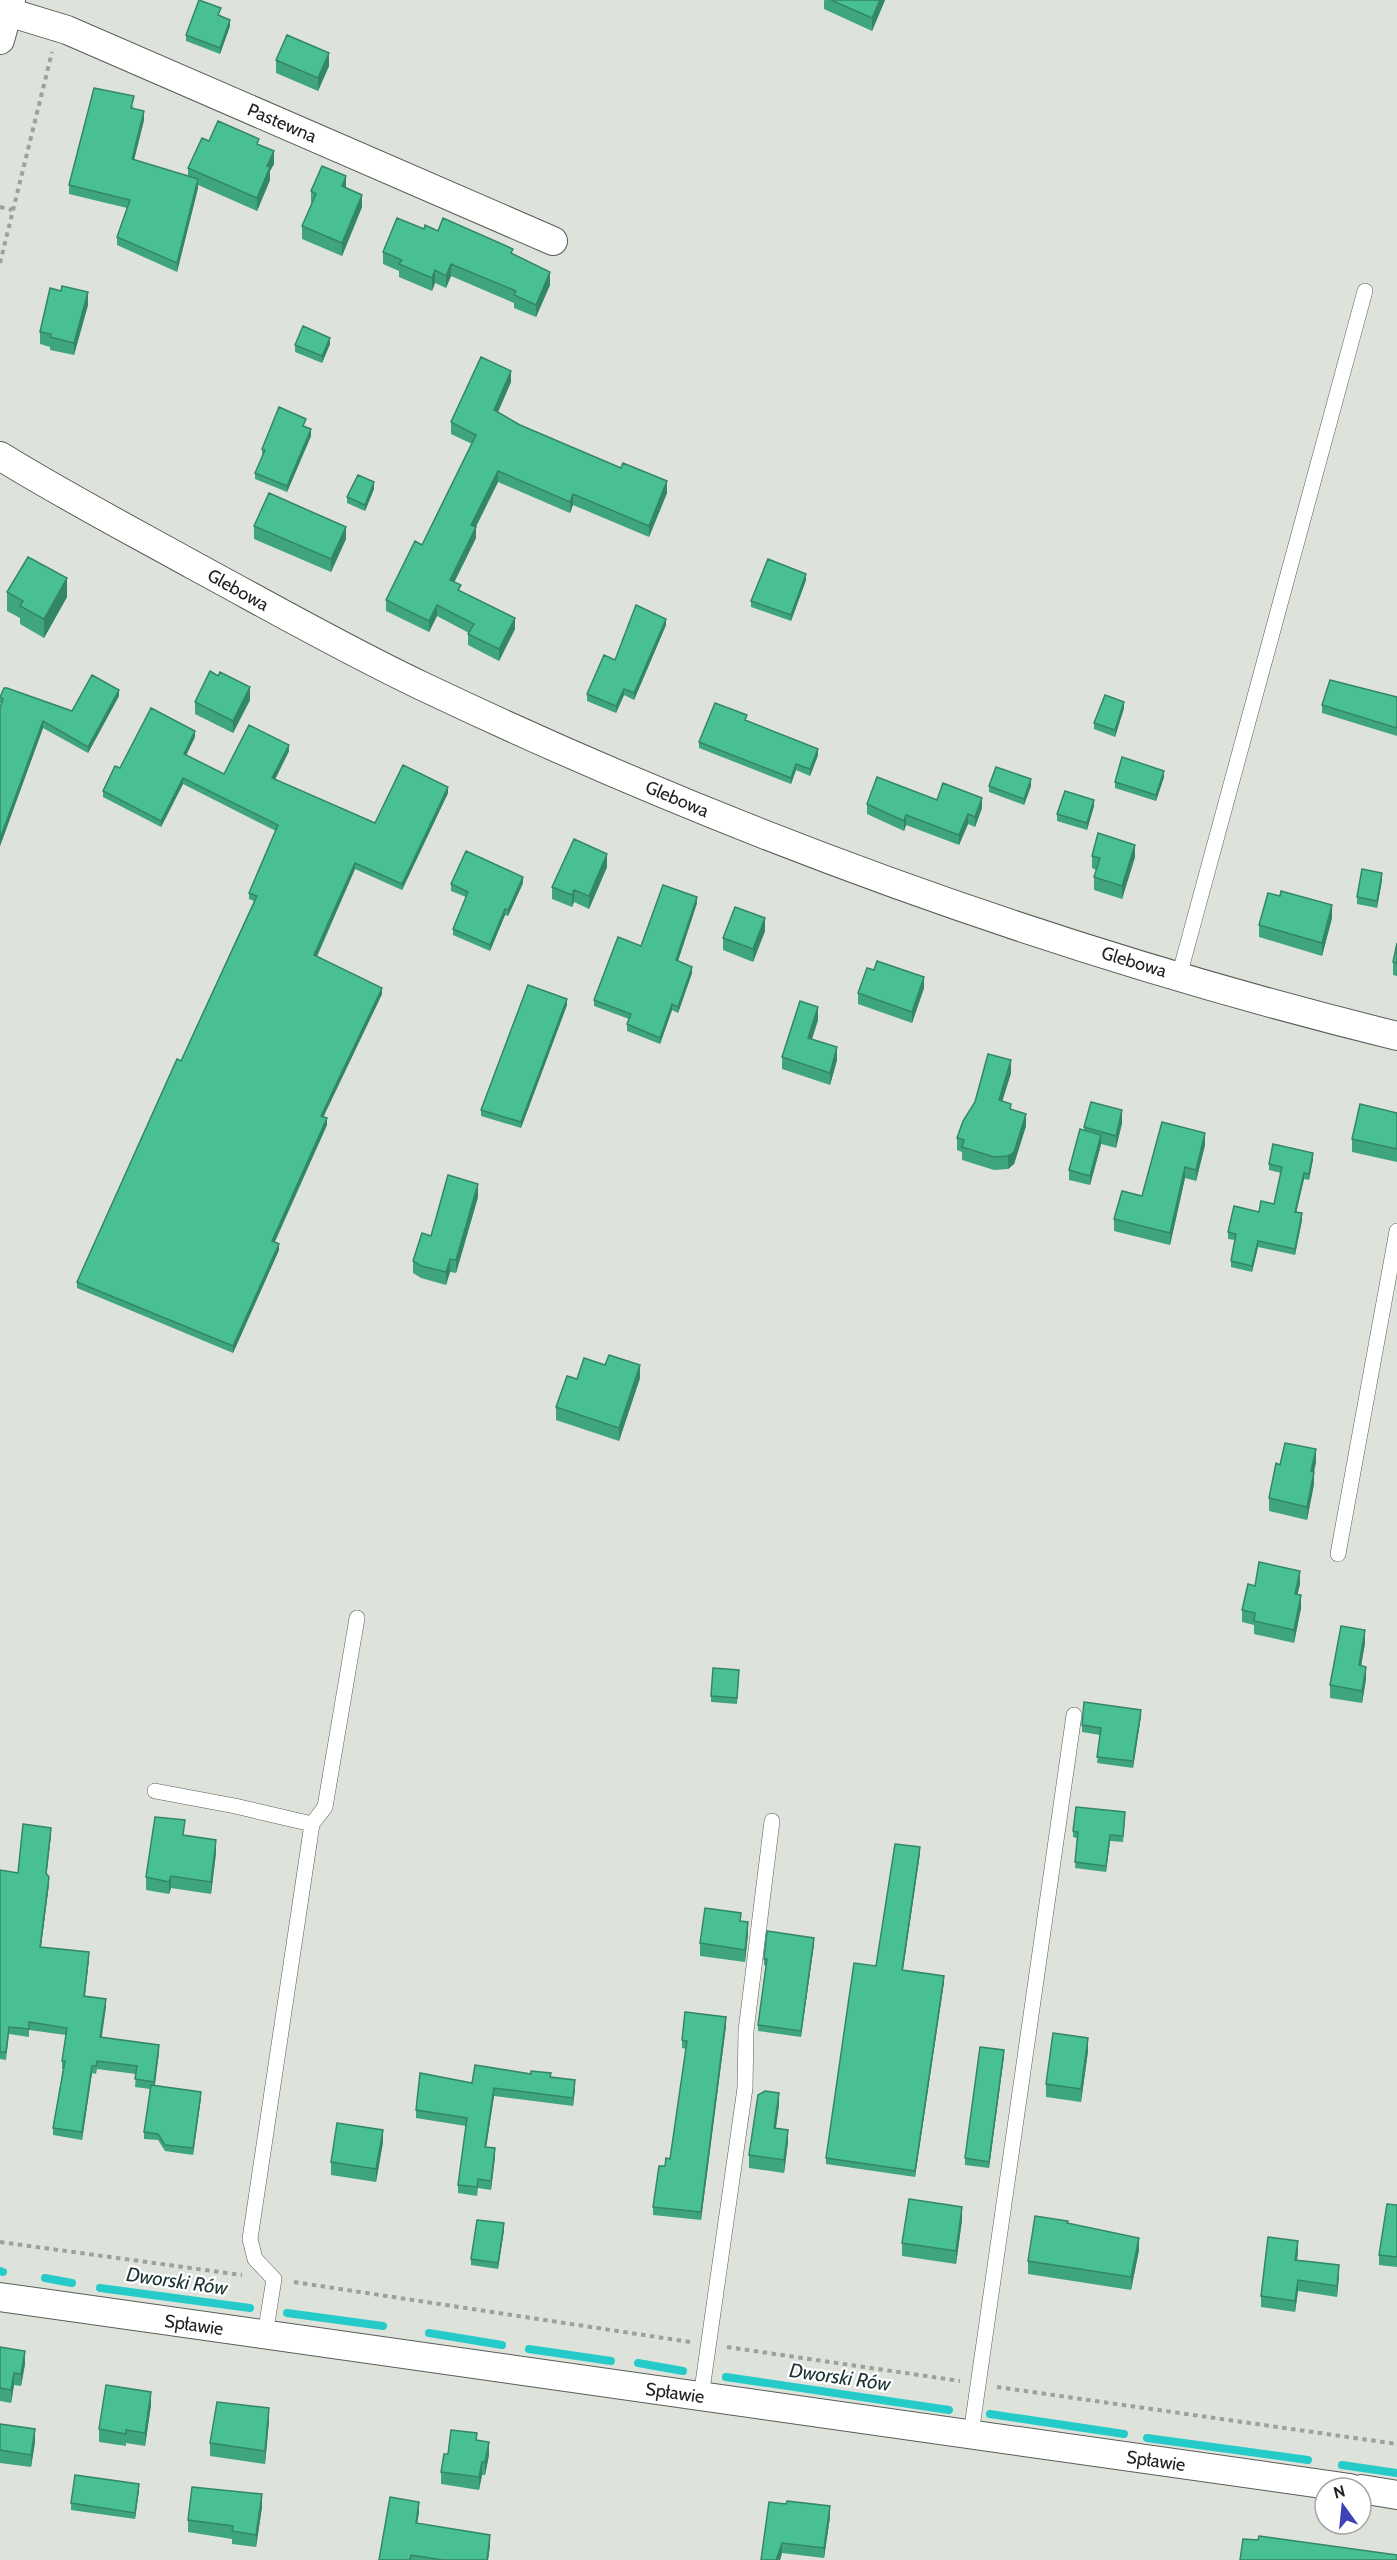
<svg xmlns="http://www.w3.org/2000/svg" width="1397" height="2560" font-family="Cabin,sans-serif">
<style>
.lines{fill:none;stroke-linecap:round;stroke-linejoin:round}
.stream{stroke:#24cbc8;stroke-width:8}
.service-casing{stroke:#585d56;stroke-width:16}
.minor-casing{stroke:#585d56;stroke-width:30}
.path{stroke:#9ca19a;stroke-width:4;stroke-dasharray:4.5 4.5;stroke-linecap:butt}
.service{stroke:#fff;stroke-width:15}
.minor{stroke:#fff;stroke-width:28}
.wall{fill:#3fa57f}
.shaded-wall{fill:#338668}
.building{fill:#49c094;stroke:#338668;stroke-width:1.5}
.labels{text-anchor:middle;stroke-width:4.5;stroke-linejoin:round;paint-order:stroke}
.street-label{font-size:18px;fill:#1f211e;stroke:#fff}
.water-label{font-size:20px;font-style:italic;fill:#1b3434;stroke:#fff}
</style>
<rect width="100%" height="100%" fill="#dde3db"/>
<g class="lines">
<!-- stream -->
<path class="stream" d="M0,2271L3,2272
M45,2278L72,2283
M100,2288L250,2308
M287,2313L383,2326
M429,2333L502,2345
M529,2349L611,2361
M638,2363L683,2371
M726,2377L949,2410
M990,2414L1124,2434
M1147,2438L1308,2460
M1342,2465L1397,2473"/>
<defs>
<path id="service" d="M1179,976L1365,291
M1338,1554L1397,1231
M155,1791L235,1806L312,1824
M265,2335L274,2279L255,2259L250,2239L312,1824L325,1807L357,1618
M701,2397L745,2088L746,2031L772,1821
M971,2434L1074,1715"/>
<path id="minor" d="M8,12L67,30L553,241
M0,40L11,0
M0,456C63,495 128,529 193,565C269,606 344,649 422,686C735,835 1061,953 1397,1036
M0,2297L1350,2488
M1361,2489L1397,2495"/>
</defs>
<!-- service casing -->
<use href="#service" class="service-casing"/>
<!-- minor casing -->
<use href="#minor" class="minor-casing"/>
<!-- path -->
<path class="path" d="M0,207L12,210
M0,263L52,52
M0,2242L242,2275
M294,2282L690,2342
M727,2347L960,2381
M997,2387L1397,2444"/>
<!-- service -->
<use href="#service" class="service"/>
<!-- minor -->
<use href="#minor" class="minor"/>
</g>
<!-- wall -->
<path class="wall" d="M824,0H885L872,31L824,9Z
M221,14L220,16L230,26L220,54L186,41V35Z
M276,60L329,66L318,91L276,73Z
M134,105L133,108L144,120L134,160L188,176V168L209,141L259,145L274,164L270,171V180L257,211L198,185V188L177,272L117,245V237L127,208L69,194V185Z
M346,188L362,207L342,256L302,239V226L312,204H311V191Z
M424,229L438,231L513,254L550,285L536,317L514,308V303L451,276L446,288L435,283L432,291L399,277V271L383,264V252Z
M88,305L74,355L50,350V347L40,344V332Z
M330,344L322,363L295,352V345Z
M511,382L498,412L520,425L667,493L649,537L573,505L570,513L498,482L476,527V538L454,582L461,592L515,629L499,661L468,645V634L469,633L437,616L429,632L386,611V600L422,545L472,444L451,434V422Z
M306,426V427L311,436L287,492L255,479V473L263,455H262V449Z
M374,489L365,511L347,503V497Z
M254,526L346,539L331,572L254,539Z
M806,580L791,621L751,607V601Z
M7,592L67,597L44,638L20,624V618L7,611Z
M666,625L634,700L624,695L616,713L587,701V694L615,660Z
M218,676L250,700L233,733L195,714V702Z
M119,696L88,753L43,728L0,846V708L2,704L0,703V697L72,711Z
M1397,697V736L1322,713V705Z
M1124,708L1115,737L1094,729V723Z
M195,737L186,755L224,774L289,751L275,780L375,823L448,793L402,890L355,869L317,957L382,994L323,1117L327,1125L275,1242L279,1250L233,1353L77,1288V1282L181,1061L254,901L249,899V893L276,831L183,784L161,827L103,797V791L120,768Z
M699,742L818,755L810,776L796,770L791,784L699,748Z
M1164,777L1156,801L1115,788V782Z
M989,786H1031L1024,805L989,792Z
M937,800L982,808L975,827L968,824L959,845L906,825L904,831L867,814V804Z
M1094,806L1087,830L1057,821V814Z
M1092,856L1135,857L1122,899L1094,890V877L1096,870L1092,868Z
M607,867L589,909L574,902L572,907L552,899V887Z
M1382,880L1377,908L1357,904V897Z
M523,883L508,916L505,915L490,951L453,935V929L466,897L451,891V884Z
M1280,896L1332,918L1322,956L1259,937V925Z
M697,903L678,961L692,973L678,1013L672,1010L660,1044L627,1031V1024L629,1019L594,1006V1000L641,946Z
M765,931L753,962L723,950V938Z
M1397,943V976L1393,975V962Z
M874,970L924,988L912,1023L858,1004V993Z
M567,1005L521,1128L481,1116V1110Z
M818,1020L812,1039L837,1060L830,1085L782,1069V1057Z
M1011,1073L1002,1101L1026,1126L1014,1164L1008,1169L994,1170L962,1160V1152L957,1150V1138Z
M1397,1113V1162L1352,1152V1139Z
M1122,1123L1116,1148L1101,1144L1090,1185L1069,1180V1170L1084,1130V1127Z
M1205,1145L1196,1181L1185,1178L1170,1245L1114,1231V1219Z
M1313,1159L1309,1180L1304,1179L1296,1212L1302,1220L1295,1255L1258,1247L1252,1272L1231,1267V1261L1235,1240L1228,1239V1232L1259,1212L1274,1204L1281,1173L1269,1170V1164Z
M478,1197L456,1273L450,1272L446,1285L421,1278L413,1273V1261L431,1236Z
M640,1378L619,1441L556,1420V1407Z
M1316,1462L1314,1472V1484L1307,1520L1269,1511V1498L1280,1465Z
M1300,1584L1297,1594L1301,1608L1294,1643L1254,1634V1625L1242,1622V1610L1255,1586Z
M1365,1643L1361,1666L1366,1679L1362,1703L1330,1698V1685Z
M739,1676L737,1704L711,1702V1696Z
M1141,1716L1133,1768L1097,1763L1100,1735L1082,1732V1725Z
M1125,1819L1123,1842L1110,1841L1106,1872L1075,1868L1077,1838L1073,1837V1831Z
M51,1835L46,1874L49,1884L41,1947L89,1959L85,1996L106,2006L102,2037L159,2052L155,2085L201,2098L193,2155L165,2151L158,2140L144,2139V2132L150,2089L135,2087L136,2074L97,2069L96,2074L92,2073L82,2140L53,2135V2128L63,2069H62V2061L66,2035L29,2030V2037L9,2034L6,2060L0,2059V1870L18,1873Z
M185,1835L216,1853L211,1894L171,1888L169,1894L146,1890V1877Z
M920,1853L903,1970L944,1982L915,2177L826,2164V2158L876,1966Z
M741,1921L748,1934L745,1962L700,1956V1943Z
M814,1944L801,2037L758,2031V2025L767,1966L764,1965V1959Z
M726,2026L701,2220L653,2215V2207L665,2166L670,2159L686,2049L682,2048V2040Z
M1088,2051L1081,2102L1046,2097V2084Z
M1004,2056L989,2168L965,2165V2158Z
M472,2083L575,2089L573,2106L494,2096L486,2147L495,2157L491,2190L478,2188L477,2196L458,2193V2185L466,2126L416,2118V2110Z
M779,2105L776,2128L788,2142L784,2173L749,2168V2155Z
M383,2142L376,2182L331,2175V2162Z
M1397,2205V2267L1379,2265V2255Z
M962,2220L956,2264L902,2256V2243Z
M1068,2223L1139,2250L1131,2290L1028,2274V2261Z
M504,2230L498,2269L471,2265V2259Z
M1298,2252L1297,2260L1339,2276L1337,2297L1298,2291L1295,2312L1261,2307V2296Z
M0,2347L25,2364L21,2386L14,2385L11,2403L0,2401Z
M151,2405L145,2446L126,2443V2446L99,2442V2429Z
M269,2421L265,2464L210,2456V2443Z
M0,2424L35,2442L31,2467L0,2463Z
M477,2440L489,2455L485,2475H482L479,2490L441,2484V2472L448,2454Z
M139,2490L135,2519L71,2510V2503Z
M769,2502L830,2517L824,2558L782,2553L780,2560H761Z
M262,2507L256,2547L232,2544V2539L188,2532V2520Z
M419,2512L417,2523L490,2545L488,2560H379Z"/>
<!-- shaded-wall -->
<path class="shaded-wall" d="M880,0H885L872,31V18Z
M230,20V26L220,54V48Z
M329,53V66L318,91V78Z
M144,111V120L132,168V159Z
M274,151V164L270,171V180L257,211V198L267,166Z
M346,176V189L342,186Z
M198,179V188L177,272V263Z
M362,195V207L342,256V243Z
M451,264V276L446,288V276Z
M435,270V283L432,291V278Z
M550,272V285L536,317V305Z
M88,292V305L74,355V343Z
M330,338V344L322,363V356Z
M511,371V382L494,421V410Z
M311,429V436L287,492V486Z
M498,471V482L471,536V525Z
M667,481V493L649,537V526Z
M374,482V489L365,511V505Z
M573,494V505L570,513V502Z
M346,527V539L331,572V559Z
M476,527V538L450,591V580Z
M806,574V580L791,621V615Z
M67,578V597L44,638V619Z
M437,605V616L429,632V621Z
M515,618V629L499,661V649Z
M666,619V625L634,700V693Z
M250,687V700L233,733V721Z
M624,689V695L616,713V706Z
M119,690V696L88,753V747Z
M1124,702V708L1115,737V730Z
M43,721V728L0,846V839Z
M195,731V737L184,760V754Z
M289,745V751L272,785V778Z
M818,749V755L810,776V769Z
M796,764V770L791,784V778Z
M1164,771V777L1156,801V795Z
M183,778V784L161,827V821Z
M1031,779V786L1024,805V799Z
M448,787V793L402,890V884Z
M982,798V808L975,827V817Z
M1094,800V806L1087,830V823Z
M968,814V824L959,845V835Z
M906,815V825L904,831V821Z
M1135,845V857L1122,899V886Z
M607,854V867L589,909V896Z
M355,863V869L314,962V955Z
M1382,873V880L1377,908V901Z
M523,877V883L508,916V910Z
M574,890V902L572,907V895Z
M697,897V903L676,967V960Z
M1332,905V918L1322,956V943Z
M505,909V915L490,951V945Z
M765,918V931L753,962V949Z
M692,967V973L678,1013V1007Z
M924,977V988L912,1023V1012Z
M382,988V994L321,1122V1116Z
M567,999V1005L521,1128V1122Z
M672,1004V1010L660,1044V1038Z
M818,1007V1020L808,1051V1038Z
M837,1047V1060L830,1085V1073Z
M1011,1060V1073L999,1112V1100Z
M1122,1110V1123L1116,1148V1136Z
M1026,1114V1126L1014,1164L1008,1169V1156Z
M327,1118V1125L272,1247V1241Z
M1205,1133V1145L1196,1181V1170Z
M1101,1135V1145L1090,1185V1176Z
M1313,1153V1159L1309,1180V1174Z
M1185,1167V1178L1170,1245V1233Z
M1304,1173V1179L1295,1218V1212Z
M478,1184V1197L456,1273V1260Z
M1302,1213V1220L1295,1255V1249Z
M1258,1241V1247L1252,1272V1266Z
M279,1244V1250L233,1353V1346Z
M450,1259V1272L446,1285V1272Z
M640,1365V1378L619,1441V1428Z
M1316,1449V1462L1311,1484V1471Z
M1314,1472V1484L1307,1520V1507Z
M1300,1571V1584L1295,1606V1594Z
M1301,1595V1608L1294,1643V1630Z
M1365,1630V1643L1359,1678V1665Z
M1366,1667V1679L1362,1703V1691Z
M1141,1710V1716L1133,1768V1761Z
M51,1828V1835L46,1881V1873Z
M1110,1835V1841L1106,1872V1866Z
M216,1840V1853L211,1894V1882Z
M920,1847V1853L902,1976V1970Z
M171,1876V1888L169,1894V1882Z
M49,1877V1884L40,1954V1947Z
M748,1922V1934L745,1962V1950Z
M814,1938V1944L801,2037V2031Z
M89,1952V1959L84,2003V1996Z
M944,1976V1982L915,2177V2171Z
M106,1999V2006L100,2045V2037Z
M726,2017V2026L701,2220V2212Z
M1088,2038V2051L1081,2102V2089Z
M159,2045V2052L154,2090V2082Z
M1004,2050V2056L989,2168V2162Z
M92,2066V2073L82,2140V2132Z
M575,2080V2089L573,2106V2098Z
M494,2088V2096L485,2155V2147Z
M201,2092V2098L193,2155V2148Z
M779,2093V2105L774,2140V2128Z
M383,2130V2142L376,2182V2169Z
M788,2130V2142L784,2173V2160Z
M495,2148V2157L491,2190V2181Z
M962,2207V2220L956,2264V2251Z
M504,2223V2230L498,2269V2263Z
M1139,2238V2250L1131,2290V2277Z
M1298,2241V2252L1295,2271V2260Z
M1339,2265V2276L1337,2297V2286Z
M1298,2280V2291L1295,2312V2301Z
M25,2351V2364L21,2386V2374Z
M14,2373V2385L11,2403V2390Z
M151,2392V2405L145,2446V2433Z
M269,2408V2421L265,2464V2451Z
M35,2429V2442L31,2467V2455Z
M489,2442V2455L485,2475V2462Z
M482,2462V2475L479,2490V2477Z
M139,2484V2490L135,2519V2513Z
M262,2494V2507L256,2547V2535Z
M419,2502V2512L416,2532V2523Z
M830,2506V2517L824,2558V2548Z
M490,2535V2545L488,2560H487Z
M782,2543V2553L780,2560H776Z"/>
<!-- building -->
<path class="building" d="M199,0L221,8L218,15L230,20L220,48L186,35Z
M831,0H880L872,18Z
M287,35L329,53L318,78L276,60Z
M94,88L134,96L131,108L144,111L132,159L198,179L177,263L117,237L130,200L69,185Z
M218,121L259,139L257,144L274,151L267,166L270,167L257,198L188,168L202,138L209,141Z
M322,166L346,176L342,186L362,195L342,243L302,226L316,194L311,191Z
M397,218L424,229L425,225L438,231L443,218L513,249L511,253L550,272L536,305L514,295L516,291L451,264L446,276L435,270L432,278L399,264L402,260L383,252Z
M62,286L88,292L74,343L50,337L51,334L40,332L50,288L61,291Z
M303,326L330,338L322,356L295,345Z
M481,357L511,371L494,410L520,425L621,468L623,463L667,481L649,526L573,494L570,502L498,471L471,525L476,527L450,580L461,585L458,590L515,618L499,649L468,634L474,624L437,605L429,621L386,600L415,541L422,545L476,435L451,422Z
M279,407L306,419L303,426L311,429L287,486L255,473L265,450L262,449Z
M358,475L374,482L365,505L347,497Z
M269,493L346,527L331,559L254,526Z
M28,557L67,578L44,619L20,606L23,601L7,592Z
M768,559L806,574L791,615L751,601Z
M636,605L666,619L634,693L624,689L616,706L587,694L604,655L615,660Z
M210,671L218,676L220,672L250,687L233,721L195,702Z
M92,675L119,690L88,747L43,721L0,839V708L3,699L0,697L4,688H7L72,711Z
M1330,680L1397,697V728L1322,705Z
M1105,695L1124,702L1115,730L1094,723Z
M715,703L747,715L745,720L818,749L810,769L796,764L791,778L699,742Z
M151,708L195,731L184,754L224,774L249,725L289,745L272,778L375,823L403,765L448,787L402,884L355,863L314,955L382,988L321,1116L327,1118L272,1241L279,1244L233,1346L77,1282L177,1059L181,1061L257,896L249,893L278,825L183,778L161,821L103,791L115,766L120,768Z
M1122,757L1164,771L1156,795L1115,782Z
M996,767L1031,779L1024,799L989,786Z
M877,777L937,800L943,783L982,798L975,817L968,814L959,835L906,815L904,821L867,804Z
M1065,791L1094,800L1087,823L1057,814Z
M1098,833L1135,845L1122,886L1094,877L1100,858L1092,856Z
M574,839L607,854L589,896L574,890L572,895L552,887Z
M466,851L523,877L508,910L505,909L490,945L453,929L468,892L451,884Z
M1362,869L1382,873L1377,901L1357,897Z
M663,885L697,897L676,960L692,967L678,1007L672,1004L660,1038L627,1024L631,1014L594,1000L618,937L641,946Z
M1281,891L1332,905L1322,943L1259,925L1268,893L1280,896Z
M735,907L765,918L753,949L723,938Z
M1397,943V963L1393,962Z
M877,961L924,977L912,1012L858,993L867,968L874,970Z
M528,985L567,999L521,1122L481,1110Z
M800,1001L818,1007L808,1038L837,1047L830,1073L782,1057Z
M988,1054L1011,1060L999,1100L1011,1104L1010,1109L1026,1114L1014,1152L1008,1156L994,1157L962,1147L964,1140L957,1138L963,1121L975,1102Z
M1091,1102L1122,1110L1116,1136L1084,1127Z
M1360,1104L1397,1113V1149L1352,1139Z
M1162,1122L1205,1133L1196,1170L1185,1167L1170,1233L1114,1219L1122,1191L1142,1196Z
M1080,1129L1101,1135L1090,1176L1069,1170Z
M1273,1144L1313,1153L1309,1174L1304,1173L1295,1212L1302,1213L1295,1249L1258,1241L1252,1266L1231,1261L1236,1234L1228,1232L1234,1206L1259,1212L1261,1201L1274,1204L1282,1167L1269,1164Z
M448,1175L478,1184L456,1260L450,1259L446,1272L421,1266L413,1261L422,1233L431,1236Z
M609,1355L640,1365L619,1428L556,1407L567,1376L577,1379L584,1358L605,1365Z
M1285,1443L1316,1449L1311,1471L1314,1472L1307,1507L1269,1498L1276,1463L1280,1465Z
M1259,1562L1300,1571L1295,1594L1301,1595L1294,1630L1254,1621L1255,1613L1242,1610L1248,1584L1255,1586Z
M1341,1626L1365,1630L1359,1665L1366,1667L1362,1691L1330,1685Z
M713,1668L739,1670L737,1698L711,1696Z
M1084,1702L1141,1710L1133,1761L1097,1757L1101,1728L1082,1725Z
M1076,1807L1125,1812L1123,1836L1110,1835L1106,1866L1075,1862L1078,1832L1073,1831Z
M155,1817L185,1820L183,1835L216,1840L211,1882L171,1876L169,1882L146,1877Z
M23,1824L51,1828L46,1873L49,1877L40,1947L89,1952L84,1996L106,1999L100,2037L159,2045L154,2082L135,2079L137,2066L97,2061L96,2066H92L82,2132L53,2128L65,2061H62L67,2028L29,2022V2029L9,2027L6,2052H0V1870L18,1873Z
M895,1844L920,1847L902,1970L944,1976L915,2171L826,2158L854,1963L876,1966Z
M705,1908L741,1913L740,1921L748,1922L745,1950L700,1943Z
M767,1931L814,1938L801,2031L758,2025L767,1959H764Z
M685,2012L726,2017L701,2212L653,2207L659,2166H665L666,2158L670,2159L687,2041L682,2040Z
M1053,2033L1088,2038L1081,2089L1046,2084Z
M980,2047L1004,2050L989,2162L965,2158Z
M475,2065L531,2074V2071L551,2073L550,2077L575,2080L573,2098L494,2088L485,2147L495,2148L491,2181L478,2179L477,2187L458,2185L467,2118L416,2110L420,2073L472,2083Z
M151,2085L201,2092L193,2148L165,2145L158,2134L144,2132Z
M765,2091L779,2093L774,2128L788,2130L784,2160L749,2155L758,2095Z
M337,2123L383,2130L376,2169L331,2162Z
M909,2199L962,2207L956,2251L902,2243Z
M1387,2204L1397,2205V2257L1379,2255Z
M1035,2216L1068,2221L1067,2223L1139,2238L1131,2277L1028,2261Z
M477,2220L504,2223L498,2263L471,2259Z
M1268,2237L1298,2241L1295,2260L1339,2265L1337,2286L1298,2280L1295,2301L1261,2296Z
M0,2347L25,2351L21,2374L14,2373L11,2390L0,2388Z
M106,2385L151,2392L145,2433L126,2430V2434L99,2429Z
M217,2402L269,2408L265,2451L210,2443Z
M0,2424L35,2429L31,2455L0,2450Z
M451,2430L477,2433L476,2440L489,2442L485,2462H482L479,2477L441,2472L444,2454H448Z
M75,2475L139,2484L135,2513L71,2503Z
M192,2487L262,2494L256,2535L232,2531L233,2526L188,2520Z
M390,2497L419,2502L416,2523L490,2535L487,2560H443L411,2555L410,2560H379Z
M787,2501L830,2506L824,2548L782,2543L776,2560H761L769,2502L786,2504Z
M1259,2536L1397,2555V2560H1240L1243,2539L1258,2540Z"/>
<g class="labels">
<!-- street labels -->
<g class="street-label">
<text transform="translate(282 123) rotate(23)" y="6">Pastewna</text>
<text transform="translate(238 590) rotate(29)" y="6">Glebowa</text>
<text transform="translate(677 799) rotate(23)" y="6">Glebowa</text>
<text transform="translate(1134 962) rotate(17)" y="6">Glebowa</text>
<text transform="translate(194 2325) rotate(8)" y="6">Spławie</text>
<text transform="translate(675 2393) rotate(8)" y="6">Spławie</text>
<text transform="translate(1156 2461) rotate(8)" y="6">Spławie</text>
</g>
<!-- water labels -->
<g class="water-label">
<text transform="translate(177 2281) rotate(8)" y="7">Dworski Rów</text>
<text transform="translate(840 2377) rotate(8)" y="7">Dworski Rów</text>
</g>
</g>
<!-- north arrow -->
<g transform="translate(1343 2506) rotate(345)"><circle r="28" fill="#ffffff" stroke="#a5a6a5" stroke-width="1.5"/>
<path d="M0-4.5L10 22L0 15L-10 22Z" fill="#3d42b7"/>
<text y="-9" font-size="16" font-weight="bold" text-anchor="middle" fill="#1f211e">N</text>
</g>
</svg>
